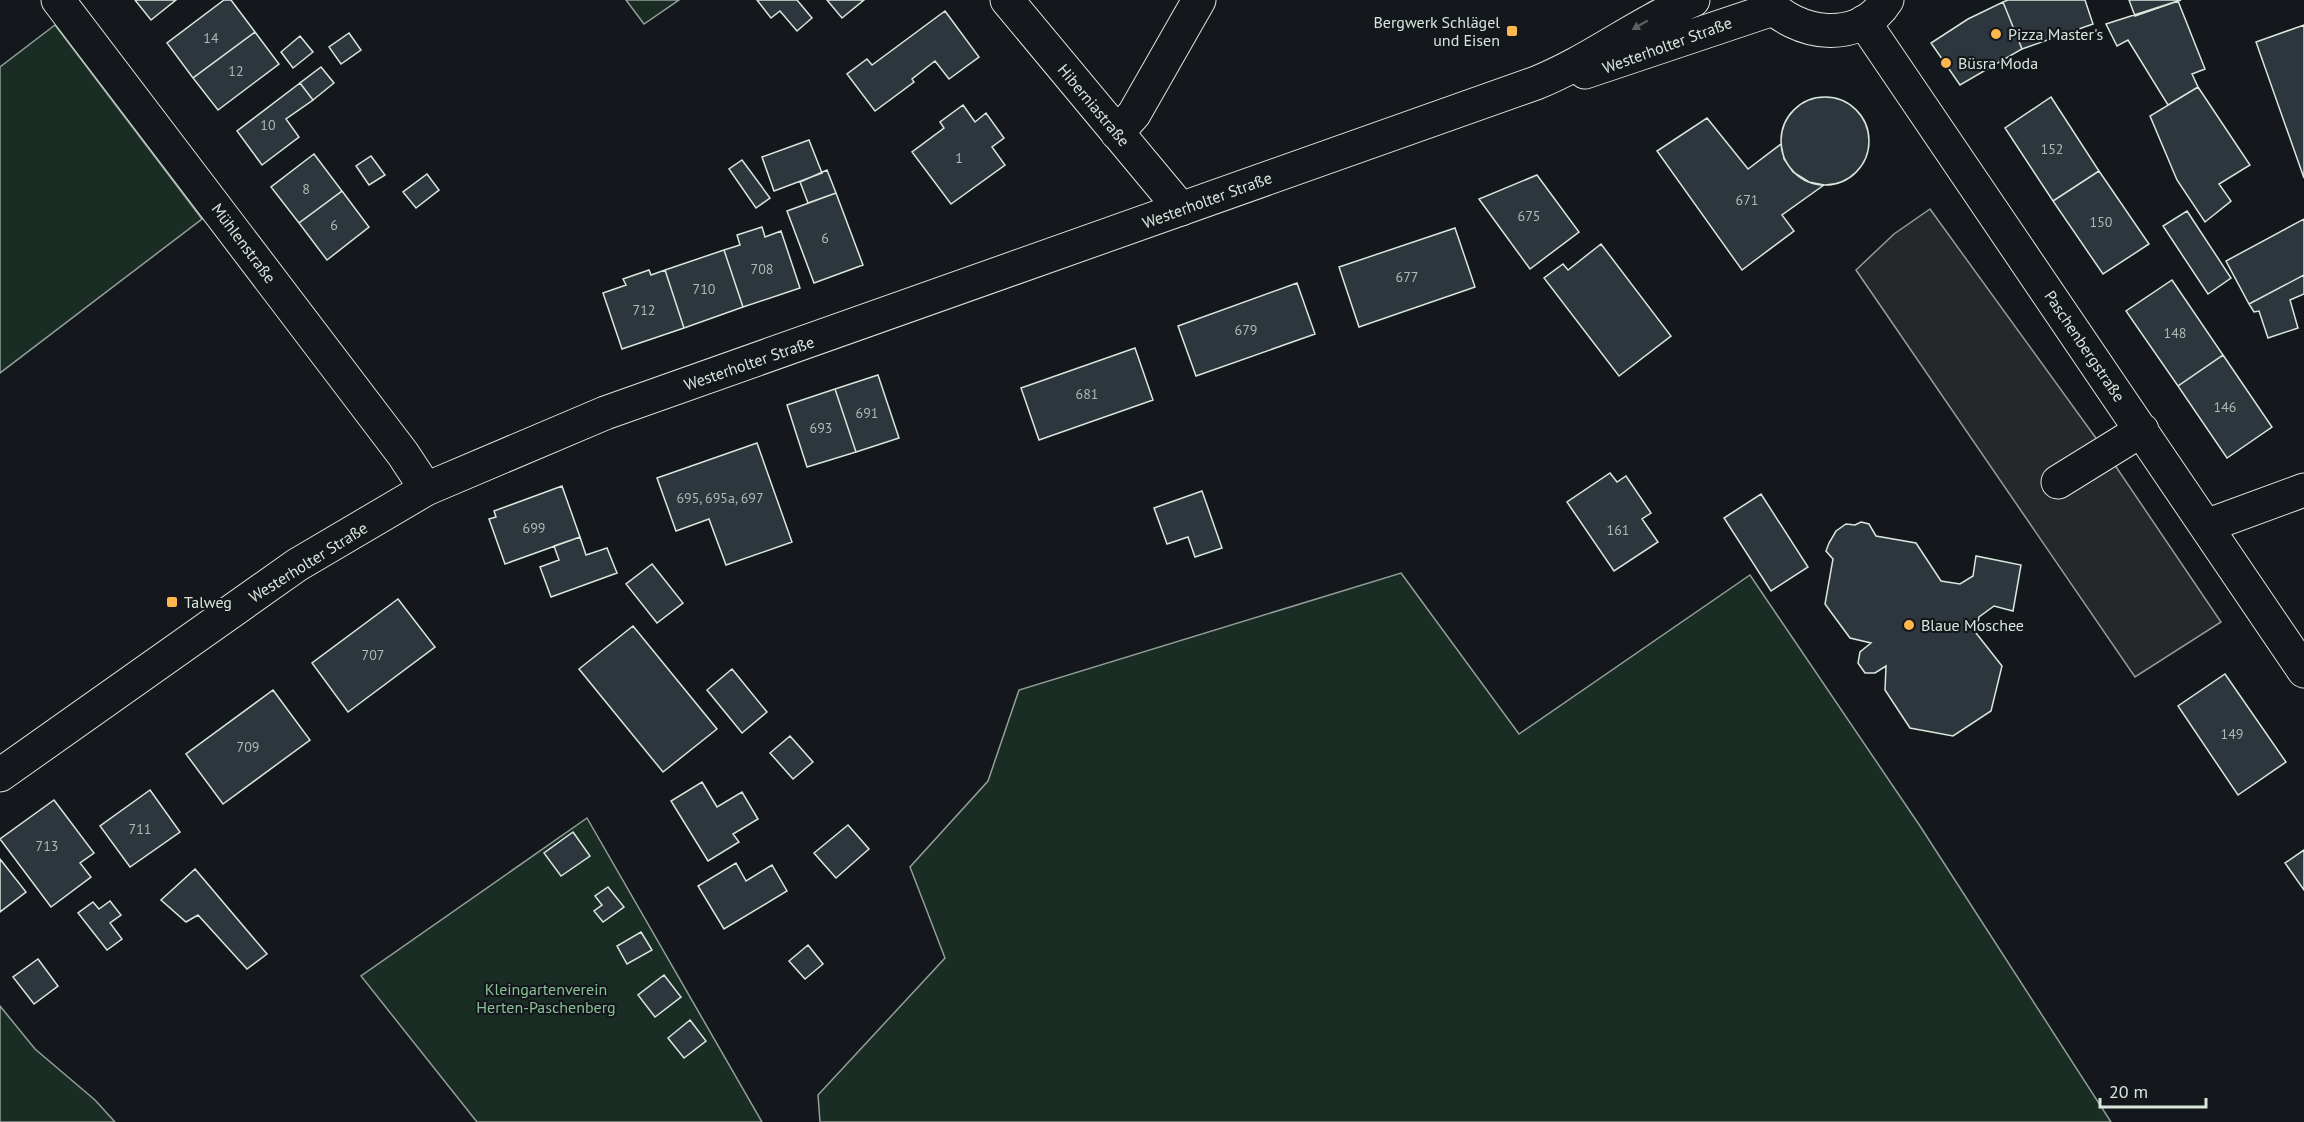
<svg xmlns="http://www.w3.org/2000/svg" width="2304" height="1122" font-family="'PT Sans',sans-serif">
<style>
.green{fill:#1a2d24;stroke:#939e99;stroke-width:1.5}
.parking{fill:#24282b;stroke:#939e99;stroke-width:1.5}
.building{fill:#2c363c;stroke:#d8e6dc;stroke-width:1.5}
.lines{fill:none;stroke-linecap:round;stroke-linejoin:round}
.minor-casing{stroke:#d8e6dc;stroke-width:35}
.major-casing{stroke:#d8e6dc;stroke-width:35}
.minor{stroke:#14181c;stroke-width:33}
.major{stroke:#14181c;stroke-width:33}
.oneway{fill:#59605f}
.poi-dot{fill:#ffb74d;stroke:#14181c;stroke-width:2}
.labels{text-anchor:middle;stroke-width:4.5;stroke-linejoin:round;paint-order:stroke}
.number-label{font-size:14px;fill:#adbab4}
.poi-label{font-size:16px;fill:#d8e6dc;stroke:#14181c;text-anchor:start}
.street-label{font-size:16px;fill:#d8e6dc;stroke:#14181c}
.park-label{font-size:16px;fill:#8ac095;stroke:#14181c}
</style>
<rect width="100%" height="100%" fill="#14181c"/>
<!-- green -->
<path class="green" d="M626,0H679L644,24Z
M55,25L202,219L0,373V67Z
M1401,573L1519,734L1750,575L1920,826L2111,1122H820L818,1095L945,958L910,867L988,781L1019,690Z
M587,818L762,1122H477L361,976Z
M0,1006L35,1049L95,1100L115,1122H0Z"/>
<!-- parking -->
<path class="parking" d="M1930,209L2106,452L2221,622L2135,677L1856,270L1894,234Z"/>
<!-- building -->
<path class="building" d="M135,0H176L151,20Z
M224,0H231L255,32L193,78L167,43Z
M757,0H797L812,18L797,31L780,11L771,18Z
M827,0H864L842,18Z
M2008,0H2085L2093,24L2022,49L2003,2Z
M2129,0H2181L2135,16Z
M2178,1L2205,69L2192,74L2198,87L2168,105L2128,40L2117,46L2106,24Z
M2003,2L2022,49L1960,85L1931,43L1968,19Z
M945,11L979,57L949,79L935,61L912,79L914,82L875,111L847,74L867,59L872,65Z
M2304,25V178L2256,42Z
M255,32L279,64L218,110L193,78Z
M349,33L361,50L341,64L329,47Z
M300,36L313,52L293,68L281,52Z
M321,67L334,83L313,100L300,83Z
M300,83L313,100L286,119L299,137L262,165L237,131Z
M2198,87L2250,165L2219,184L2231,201L2205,222L2177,180L2150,116Z
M2051,97L2099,171L2053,201L2005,128Z
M1781 141a44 44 0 1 1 88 0a44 44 0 1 1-88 0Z
M963,105L975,122L986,113L1004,138L992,147L1005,165L951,204L912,152L944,128L940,122Z
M1707,118L1748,169L1781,144L1784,159L1793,172L1809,182L1824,185L1782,215L1794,231L1742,270L1657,151Z
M809,140L822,173L774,191L762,157Z
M314,154L342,191L299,223L271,187Z
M371,156L385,175L369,185L356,166Z
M742,160L770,198L756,208L729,169Z
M827,170L836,193L808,203L800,182Z
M2099,171L2149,244L2103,274L2053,201Z
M427,174L439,190L416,208L403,192Z
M1537,175L1579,232L1530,269L1479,199Z
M342,191L369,227L327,260L299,223Z
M836,193L863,265L814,283L787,211Z
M2187,211L2231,278L2208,294L2163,226Z
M2304,219V275L2249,304L2226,261Z
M762,227L765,237L781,231L800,288L743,307L724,250L740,245L737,235Z
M1455,228L1475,287L1359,327L1339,267Z
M1601,244L1671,336L1619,376L1544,278L1563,264L1568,270Z
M724,250L743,307L684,328L665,270Z
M649,270L651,275L665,270L684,328L622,349L603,293L626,285L623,279Z
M2304,275V294L2290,300L2298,328L2268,338L2259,311L2254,312L2249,304Z
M2172,280L2223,355L2178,386L2126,311Z
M1297,283L1315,334L1196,376L1178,326Z
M1135,348L1153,400L1039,440L1021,388Z
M2223,355L2272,427L2227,458L2178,386Z
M878,375L899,438L856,452L835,389Z
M835,389L856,452L807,467L787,405Z
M757,443L792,542L726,565L709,519L676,531L657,478Z
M1610,473L1617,482L1626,476L1651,513L1642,519L1658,542L1614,571L1567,502Z
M562,486L580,537L505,564L489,519L496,517L494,511Z
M1202,491L1222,548L1195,557L1188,537L1167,544L1154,508Z
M1761,494L1808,567L1771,591L1724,518Z
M1861,522L1869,524L1876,536L1916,543L1941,581L1960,584L1973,576L1976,556L2021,565L2013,611L1994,606L1979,617L1976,633L2002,666L1991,711L1953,736L1910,728L1885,690L1886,666L1875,673H1865L1858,663L1860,652L1871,643L1850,638L1825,604L1833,559L1826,551L1829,543L1836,531L1846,524L1855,525Z
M580,537L586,555L607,548L617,573L551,597L540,567L559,560L554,546Z
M652,564L683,603L657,623L626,584Z
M398,599L435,647L348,712L312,663Z
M633,626L717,729L663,772L579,669Z
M732,669L767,712L742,733L707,690Z
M2225,674L2286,762L2238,795L2178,706Z
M273,690L310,740L223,804L186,754Z
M790,736L813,762L793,779L770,753Z
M702,782L717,807L742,792L758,819L733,834L739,842L708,861L671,801Z
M150,790L180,832L130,867L100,826Z
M54,800L94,853L80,863L91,877L51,907L0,839Z
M848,825L869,849L836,878L814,853Z
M573,832L590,856L561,876L544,853Z
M2304,850V890L2285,863Z
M0,859L26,892L0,912Z
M736,863L746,881L772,865L787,891L724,929L698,886Z
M195,869L267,954L247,969L198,915L186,922L161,900Z
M608,887L624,907L603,922L594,911L602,905L595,896Z
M110,901L121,915L110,923L122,939L107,950L78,913L93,902L99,909Z
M641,932L652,950L627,964L617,946Z
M808,945L823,964L805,979L789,961Z
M38,959L58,986L34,1004L13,977Z
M664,975L681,997L655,1017L638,995Z
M690,1020L706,1041L684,1058L668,1038Z"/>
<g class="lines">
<defs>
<path id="minor" d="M58,0L403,454L426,489
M1007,0L1181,209
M1864,22L2304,671
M1117,133L1134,114L1199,0
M2058,482L2142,430
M2206,526L2304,490"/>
<path id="major" d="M1765,0C1796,36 1859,45 1887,0
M1585,72L1773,9
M0,775L297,565L426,489L605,413L1536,83C1591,61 1638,23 1693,0"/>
</defs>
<!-- minor casing -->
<use href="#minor" class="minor-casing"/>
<!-- major casing -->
<use href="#major" class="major-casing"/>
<!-- minor -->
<use href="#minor" class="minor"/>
<!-- major -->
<use href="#major" class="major"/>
</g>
<!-- one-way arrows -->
<defs><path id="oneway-solid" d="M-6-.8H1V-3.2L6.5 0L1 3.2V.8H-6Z" transform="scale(1.5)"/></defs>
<use class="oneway" href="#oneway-solid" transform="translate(1640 25) rotate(150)"/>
<!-- markers -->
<g class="poi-dot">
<rect x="1506" y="25" width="12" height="12" rx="3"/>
<circle cx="1996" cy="34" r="6"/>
<circle cx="1946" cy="63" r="6"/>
<rect x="166" y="596" width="12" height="12" rx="3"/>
<circle cx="1909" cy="625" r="6"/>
</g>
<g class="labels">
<!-- number labels -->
<g class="number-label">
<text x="211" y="43">14</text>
<text x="236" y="76">12</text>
<text x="268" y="130">10</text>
<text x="2052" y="154">152</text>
<text x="959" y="163">1</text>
<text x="306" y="194">8</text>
<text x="1747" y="205">671</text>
<text x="1529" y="221">675</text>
<text x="2101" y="227">150</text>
<text x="334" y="230">6</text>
<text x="825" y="243">6</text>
<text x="762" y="274">708</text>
<text x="1407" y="282">677</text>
<text x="704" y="294">710</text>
<text x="644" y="315">712</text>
<text x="1246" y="335">679</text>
<text x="2175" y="338">148</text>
<text x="1087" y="399">681</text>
<text x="2225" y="412">146</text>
<text x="867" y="418">691</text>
<text x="821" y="433">693</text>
<text x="720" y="503">695, 695a, 697</text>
<text x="534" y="533">699</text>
<text x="1618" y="535">161</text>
<text x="373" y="660">707</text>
<text x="2232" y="739">149</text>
<text x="248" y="752">709</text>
<text x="140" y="834">711</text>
<text x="47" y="851">713</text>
</g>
<!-- poi labels -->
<g class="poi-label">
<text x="1500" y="28" text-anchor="end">Bergwerk Schlägel<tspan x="1500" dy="18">und Eisen</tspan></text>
<text x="2008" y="40">Pizza Master's</text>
<text x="1958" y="69">Büsra Moda</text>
<text x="184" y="608">Talweg</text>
<text x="1921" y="631">Blaue Moschee</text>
</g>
<!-- street labels -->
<g class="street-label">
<text transform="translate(1667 45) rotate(-20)" y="6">Westerholter Straße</text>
<text transform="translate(1094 105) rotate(50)" y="6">Hiberniastraße</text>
<text transform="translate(1207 200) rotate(-20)" y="6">Westerholter Straße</text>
<text transform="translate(244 243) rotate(53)" y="6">Mühlenstraße</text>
<text transform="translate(2085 346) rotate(56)" y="6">Paschenbergstraße</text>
<text transform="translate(749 363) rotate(-19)" y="6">Westerholter Straße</text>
<text transform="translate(308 562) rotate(-32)" y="6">Westerholter Straße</text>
</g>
<!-- park labels -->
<g class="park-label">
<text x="546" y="995">Kleingartenverein<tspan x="546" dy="18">Herten-Paschenberg</tspan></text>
</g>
</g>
<!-- scale -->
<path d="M2100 1098v9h106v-9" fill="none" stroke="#d8e6dc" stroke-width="3"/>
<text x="2109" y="1098" font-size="18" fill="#d8e6dc" stroke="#14181c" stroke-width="4.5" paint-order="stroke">20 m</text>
</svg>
